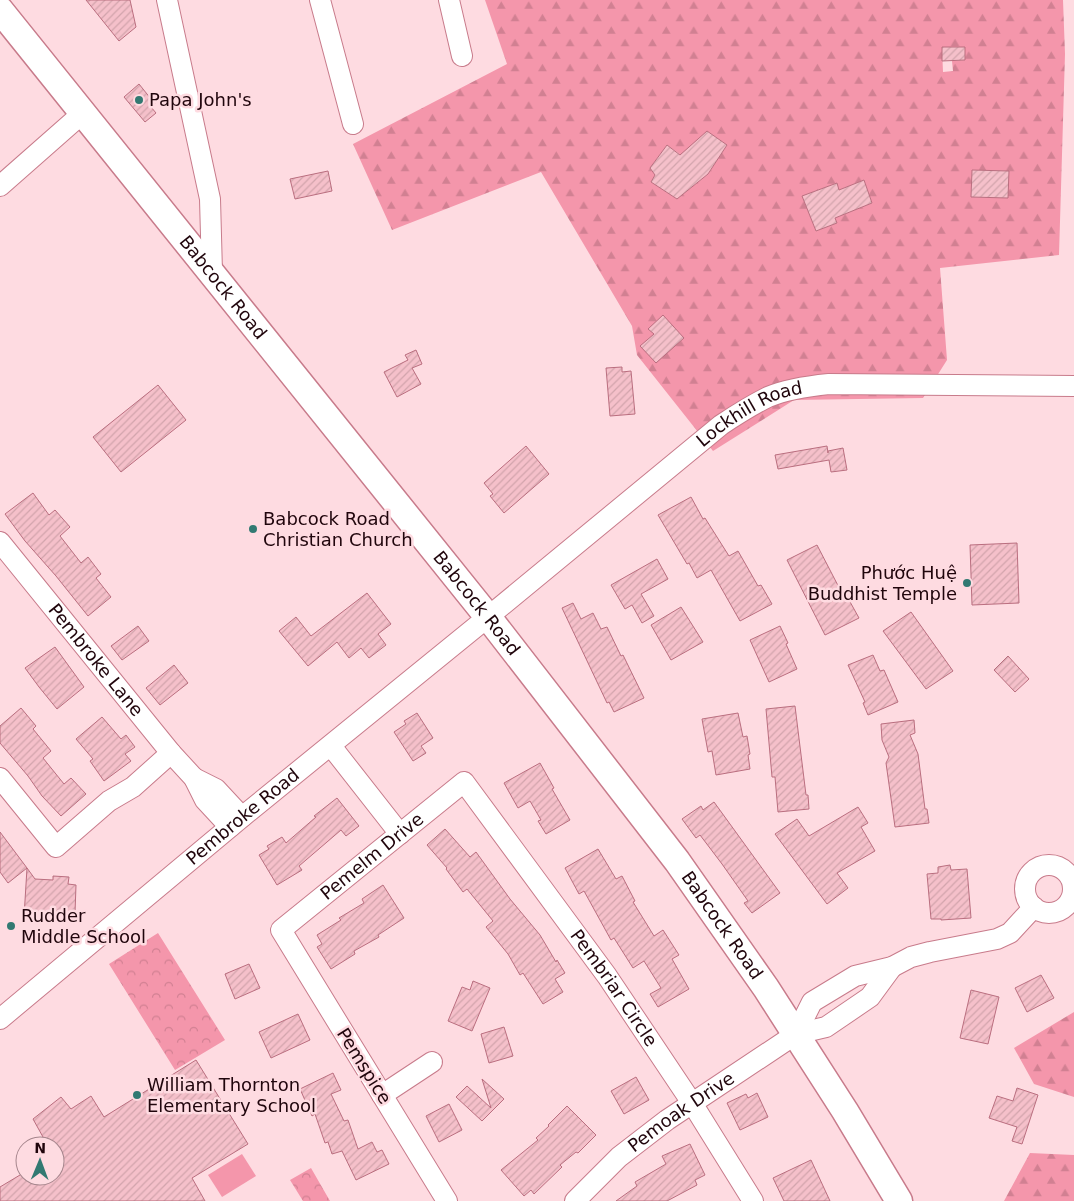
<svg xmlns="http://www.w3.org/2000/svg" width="1074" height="1201" font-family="'DejaVu Sans',sans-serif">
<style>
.forest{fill:url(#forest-firs);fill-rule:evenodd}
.park{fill:url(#park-crowns)}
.pitch{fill:#f496ab}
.building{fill:url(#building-hatch);stroke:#ba6e7f}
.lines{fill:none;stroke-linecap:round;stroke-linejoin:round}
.minor-casing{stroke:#c87b8b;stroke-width:22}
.major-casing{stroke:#c87b8b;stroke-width:29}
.minor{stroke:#fff;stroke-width:20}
.major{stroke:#fff;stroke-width:26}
.poi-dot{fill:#327972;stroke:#fedbe1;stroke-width:2}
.labels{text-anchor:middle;stroke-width:5;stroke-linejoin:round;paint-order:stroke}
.poi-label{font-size:18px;fill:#20050c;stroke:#fedbe1;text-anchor:start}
.street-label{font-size:18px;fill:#20050c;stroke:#fedbe1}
</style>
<defs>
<pattern id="forest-firs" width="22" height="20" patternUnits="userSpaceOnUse" patternTransform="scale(1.25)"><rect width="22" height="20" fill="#f496ab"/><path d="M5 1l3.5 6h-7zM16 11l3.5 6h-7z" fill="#d18092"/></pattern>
<pattern id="park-crowns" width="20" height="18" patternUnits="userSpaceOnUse" patternTransform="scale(1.25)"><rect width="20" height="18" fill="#f496ab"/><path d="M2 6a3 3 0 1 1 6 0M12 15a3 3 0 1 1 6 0" fill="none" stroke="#d18092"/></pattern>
<pattern id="building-hatch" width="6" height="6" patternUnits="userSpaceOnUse" patternTransform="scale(1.25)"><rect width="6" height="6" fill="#f5c0ca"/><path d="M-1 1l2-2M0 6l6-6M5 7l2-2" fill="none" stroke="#d2a4ac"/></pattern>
</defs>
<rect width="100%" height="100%" fill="#fedbe1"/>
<!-- forest -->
<path class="forest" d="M485,0H1063L1065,54L1059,255L940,268L947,360L923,398L794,400L713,451L637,355L632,326L541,172L392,230L353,144L507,64ZM965,47V60L952,61L953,71L943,72L942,48ZM707,131L727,145L708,174L677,199L651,182L655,175L650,168L667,145L692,163ZM972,170L1008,171L1007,198L971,197ZM864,180L872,203L835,218L837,223L816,231L802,196L837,183L839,190Z
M1074,1012V1097L1034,1084L1014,1048Z
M1030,1153L1074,1155V1201H1004Z"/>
<!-- park -->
<path class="park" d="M158,933L225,1040L175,1070L109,964Z
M311,1168L330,1201H303L290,1180Z"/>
<!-- pitch -->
<path class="pitch" d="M242,1154L256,1176L222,1197L208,1175Z"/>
<!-- building -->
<path class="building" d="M86,0H130L136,27L119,41Z
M942,47H965V60L942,61Z
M139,84L155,104L151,107L156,113L145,122L124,97Z
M707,131L727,145L708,174L677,199L651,182L655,175L650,168L667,145L680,155Z
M972,170L1009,171L1008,198L971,197Z
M328,171L332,191L295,199L290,179Z
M864,180L872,203L835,218L837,223L816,231L802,196L837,183L839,190Z
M663,315L684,338L656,363L640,346L654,334L648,329Z
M416,350L422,364L412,368L421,384L397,397L384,372L408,360L405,355Z
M622,367V372L631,371L635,414L610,416L606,368Z
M158,385L186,420L121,472L93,437Z
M526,446L549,474L504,513L490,496L493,494L484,483Z
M827,446L828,453V451L843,448L847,470L831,472L829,460L778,469L775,455Z
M33,493L49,515L55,510L70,527L60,536L81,563L88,557L101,574L96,578L111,597L88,616L56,576L25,541L5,514Z
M691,497L703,519L705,518L729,556L738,551L758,586L761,585L772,604L740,621L711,570L697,578L689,563L687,564L658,515Z
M1017,543L1019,603L972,605L970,545Z
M817,545L846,601L849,600L859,618L825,635L787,560Z
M657,559L668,579L641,594L654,616L642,623L632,605L625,609L611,585Z
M367,593L391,624L378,634L386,645L369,658L361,648L349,658L337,642L308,666L279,631L296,617L311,636Z
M573,603L581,619L593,613L601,629L607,627L621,656L623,655L644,698L614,712L609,702L607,703L562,608Z
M681,607L703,642L671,660L651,625Z
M911,612L953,671L926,689L883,631Z
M138,626L149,641L122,660L111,646Z
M780,626L788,643L786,644L797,669L769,682L750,640Z
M55,647L84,687L57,709L39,687L25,668Z
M873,655L880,671L884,670L898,702L868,715L863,703L865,702L848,665Z
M1008,656L1029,679L1015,692L994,670Z
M174,665L188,683L160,705L146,688Z
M795,706L806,795H808L809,809L778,812L775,777H772L766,709Z
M21,708L36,726L33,729L51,751L43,758L64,784L71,778L86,794L61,816L42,796L28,776L0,743V726Z
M417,713L433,738L421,746L426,753L413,761L394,732L406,724L404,721Z
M738,713L743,737L747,736L750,754L748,755L750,769L716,775L712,751L708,752L702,719Z
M102,717L121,739L126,735L135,747L125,754L131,761L104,781L90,761L93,759L76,739Z
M914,720L915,733L910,735L918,754L925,809H927L929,823L895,827L886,763L889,757L882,740L881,724Z
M540,763L554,788L552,789L570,820L546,834L538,821L541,820L530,801L518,808L504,783Z
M337,798L359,826L346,836L341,830L299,866L302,870L277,885L259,855L269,849L267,846L282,837L286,843L316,817L314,816Z
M714,802L780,893L752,913L744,903L748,901L722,864L700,835L696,838L682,819L701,806L703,810Z
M858,807L868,823L861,827L875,851L837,873L848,888L827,904L775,834L797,819L809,836Z
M445,829L470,857L476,852L510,899L540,935L556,962L557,960L565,973L555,979L563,992L543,1004L523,973L520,975L508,954L486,927L493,921L467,889L463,892L446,869L447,868L427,845Z
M0,832L27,868L8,883L0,872Z
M598,849L616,879L622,876L635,901L633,902L654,936L663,930L679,955L672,959L689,989L658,1007L650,994L661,988L644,961L633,968L614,938L611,940L584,891L579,894L565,868Z
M950,865L951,870L967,869L971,918L941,920V919H931L927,874L938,873V867Z
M27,868L35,879L53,880V876L69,877L68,884L76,885L75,913L46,912V918L24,917Z
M383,885L404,918L378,935L379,937L354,951L355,954L331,969L317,947L322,944L317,935L341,920L339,918L364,903L362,899Z
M249,964L260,988L235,999L225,974Z
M1041,975L1054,998L1027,1012L1015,988Z
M473,981L490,988L472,1031L448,1021L462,987L470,990Z
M971,990L999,997L988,1044L960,1038Z
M298,1014L310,1040L271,1058L259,1032Z
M504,1027L513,1056L489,1063L481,1034Z
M196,1060L248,1144L192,1178L205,1201H0V1187L25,1172V1176H55V1146H48L33,1119L61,1097L71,1109L91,1096L104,1117Z
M333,1073L341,1090L331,1094L344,1121L348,1120L358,1149L372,1142L377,1152L382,1150L389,1164L356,1180L342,1151L332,1154L328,1142L325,1143L315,1114L312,1116L300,1089Z
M636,1077L649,1100L624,1114L611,1091Z
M482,1079L504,1099L482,1121L456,1097L467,1086L491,1108Z
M1017,1088L1038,1095L1022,1144L1012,1141L1017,1127L989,1118L997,1096L1013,1101Z
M757,1093L768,1117L740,1130L727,1103L746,1094L748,1098Z
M449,1104L462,1130L439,1142L426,1116Z
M567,1106L596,1135L578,1153L576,1152L560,1165L562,1167L534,1194L531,1190L524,1196L501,1170L538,1140L536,1138L549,1126L548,1125Z
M690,1144L705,1175L695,1180L697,1185L667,1201H616L637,1186L635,1182L666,1164L662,1156Z
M811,1160L830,1201H784L773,1178Z"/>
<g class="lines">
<defs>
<g id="minor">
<path d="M167,0L210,199L212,272"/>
<path d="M320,0L353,124"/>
<path d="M449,0L462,56"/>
<path d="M0,186L84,112"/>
<path id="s1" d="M0,542L171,753L194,778L205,800L230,827"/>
<path d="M331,746L400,834"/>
<path d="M0,778L56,847L109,801L133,787L171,753"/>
<path d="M194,778L216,789L242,817"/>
<circle cx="1049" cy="889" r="24"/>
<path id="s2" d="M0,1019L242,817L488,617L721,425C736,415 752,405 768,397C787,389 809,386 829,384L1074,386"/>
<path d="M796,1034L812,1002L855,976L892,967L911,957L930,952L997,939L1010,933L1034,907"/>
<path d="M382,1095L432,1062"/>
<path id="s3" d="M447,1201L281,930L464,782L607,976L692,1103L753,1201"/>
<path id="s4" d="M575,1201L619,1157L667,1120L796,1034L826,1027L870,997L892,967"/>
</g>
<g id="major">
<path id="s5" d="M0,10L488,617L677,861L766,988L845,1111L899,1201"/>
</g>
</defs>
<!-- minor casing -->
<use href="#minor" class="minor-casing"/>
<!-- major casing -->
<use href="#major" class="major-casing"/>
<!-- minor -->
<use href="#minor" class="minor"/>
<!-- major -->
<use href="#major" class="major"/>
</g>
<!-- markers -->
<g class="poi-dot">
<circle cx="139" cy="100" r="5"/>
<circle cx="253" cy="529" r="5"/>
<circle cx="967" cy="583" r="5"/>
<circle cx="11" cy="926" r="5"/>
<circle cx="137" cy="1095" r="5"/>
</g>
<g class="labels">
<!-- poi labels -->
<g class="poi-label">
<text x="149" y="106">Papa John's</text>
<text x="263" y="525">Babcock Road<tspan x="263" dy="21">Christian Church</tspan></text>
<text x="957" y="579" text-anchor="end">Phước Huệ<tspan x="957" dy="21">Buddhist Temple</tspan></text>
<text x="21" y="922">Rudder<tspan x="21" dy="21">Middle School</tspan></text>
<text x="147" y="1091">William Thornton<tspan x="147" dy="21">Elementary School</tspan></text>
</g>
<!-- street labels -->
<g class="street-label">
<text dy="6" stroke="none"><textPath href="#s5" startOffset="356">Babcock Road</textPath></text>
<text dy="6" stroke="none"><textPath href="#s2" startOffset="965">Lockhill Road</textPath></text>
<text dy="6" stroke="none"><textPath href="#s5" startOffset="761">Babcock Road</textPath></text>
<text dy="6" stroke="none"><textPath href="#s1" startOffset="152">Pembroke Lane</textPath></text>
<text dy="6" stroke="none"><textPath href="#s2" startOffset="316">Pembroke Road</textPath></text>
<text dy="6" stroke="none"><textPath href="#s3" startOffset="435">Pemelm Drive</textPath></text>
<text dy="6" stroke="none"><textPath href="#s5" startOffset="1166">Babcock Road</textPath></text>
<text dy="6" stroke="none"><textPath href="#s3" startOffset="808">Pembriar Circle</textPath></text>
<text transform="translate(364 1066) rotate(58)" y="6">Pemspice</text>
<text dy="6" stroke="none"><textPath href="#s4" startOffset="139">Pemoak Drive</textPath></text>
</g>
</g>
<!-- north arrow -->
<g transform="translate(40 1161) rotate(1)"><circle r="24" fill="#fedbe1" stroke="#a5858c"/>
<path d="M0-4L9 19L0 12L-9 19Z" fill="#327972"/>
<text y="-8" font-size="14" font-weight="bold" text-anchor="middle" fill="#20050c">N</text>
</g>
</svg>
